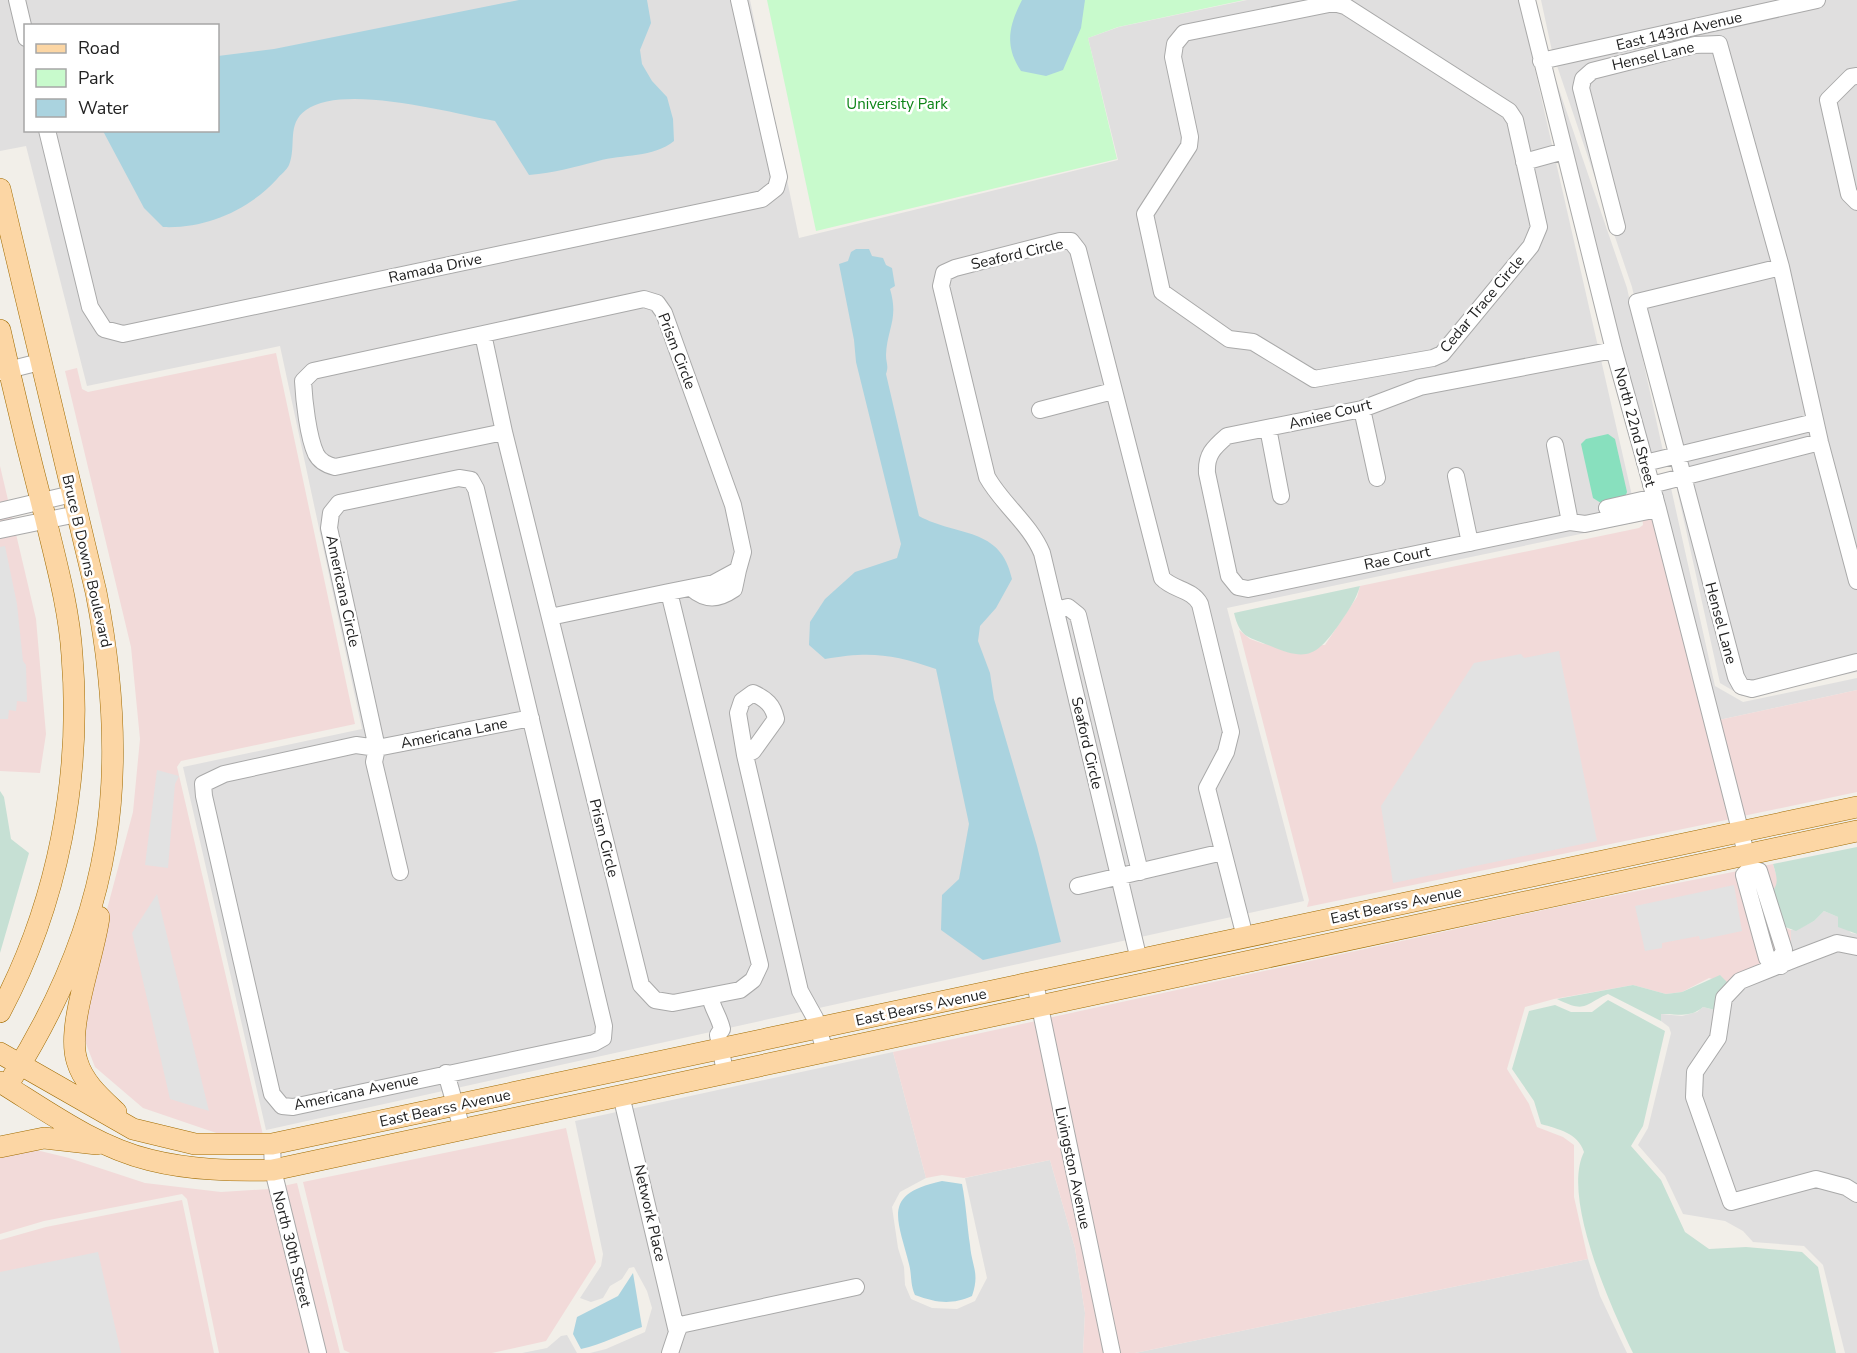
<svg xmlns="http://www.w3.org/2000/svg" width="1857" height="1353" font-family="'Nunito Sans',sans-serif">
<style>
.residential{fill:#e0dfdf;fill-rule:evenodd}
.commercial{fill:#f2dad9}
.wetland{fill:#c6e0d4}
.park{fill:#c8facc}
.pitch{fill:#88e0be}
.parking{fill:#e2e2e2}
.water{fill:#aad3df}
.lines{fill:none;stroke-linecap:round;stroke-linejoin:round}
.minor-casing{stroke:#a9a9a9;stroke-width:18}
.major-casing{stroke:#a06b00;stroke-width:22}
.minor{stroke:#fff;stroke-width:16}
.major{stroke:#fcd6a4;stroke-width:21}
.labels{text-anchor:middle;stroke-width:5;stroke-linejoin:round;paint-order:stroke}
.street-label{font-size:15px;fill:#222;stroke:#fff}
.park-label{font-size:15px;fill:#0c8416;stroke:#fff}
</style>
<rect width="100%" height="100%" fill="#f2efe9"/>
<!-- residential -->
<path class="residential" d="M0,0H750L799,238L1118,160L1088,38L1119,27L1247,0H1519L1638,522L1227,608L1304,901L266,1130L183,767L362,729L280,346L87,386L26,146L0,151ZM26,26H218V130H26Z
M1541,0H1857V672L1742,696L1720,683L1632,287L1552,51Z
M1551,66L1627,288L1663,451L1649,455L1620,348Z
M1671,488L1715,686L1743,702L1857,678V690L1719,720L1660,490Z
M1824,911L1838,917L1851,933L1857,934V1353H1845L1823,1265L1804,1246L1753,1242L1743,1231L1725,1221L1683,1214L1665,1176L1638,1145L1648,1128L1671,1033L1669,1027L1661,1021V1014L1682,1016L1697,1012L1703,1007L1719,1011L1731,994L1791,958V930H1796L1814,921Z
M893,1052L926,1178L900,1192L892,1207L898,1248L904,1267L905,1285L911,1299L932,1308L957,1309L975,1301L987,1278L965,1178L1050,1160L1075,1248L1085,1313L1083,1353H590L606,1349L645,1332L652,1308L647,1291L634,1267L629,1268L622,1279L610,1286L603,1298L591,1302L580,1298L601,1266L603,1254L575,1121Z
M1588,1259L1600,1296L1627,1353H1135Z
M567,1335L577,1353H522L547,1348L561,1336Z"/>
<!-- commercial -->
<path class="commercial" d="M276,353L355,724L181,761L177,767L263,1135V1137L234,1139L143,1108L95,1067L85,1041L90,993L106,913L133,812L140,739L131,647L65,371L77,368L82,389L88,392Z
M0,466L36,619L46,734L40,773L0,771Z
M1652,511L1731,819L1307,907L1309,900L1239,630L1250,639L1264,644L1325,645L1357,597L1360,586L1639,528L1643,525L1642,515Z
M1857,690V792L1743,816L1719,720Z
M1773,864L1778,881L1776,891L1767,897L1777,924L1791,930V958L1729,984L1709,978L1682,992L1666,994L1633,985L1554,999L1525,1007L1507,1069L1529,1104L1537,1127L1563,1137L1574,1145V1197L1588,1259L1135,1353H1119L1048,1018L1562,906Z
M1036,1021L1106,1353H1083L1085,1313L1075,1248L1050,1160L964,1178L942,1175L926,1178L893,1052Z
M566,1128L596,1262L546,1341L492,1353H350L344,1350L303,1182Z
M28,1148L69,1158L145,1183L221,1192L270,1189L311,1353H219L187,1199L182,1194L44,1221L0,1234V1155Z
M297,1183L340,1353H325L283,1186Z
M182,1200L214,1353H0V1240L46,1227Z"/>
<!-- wetland -->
<path class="wetland" d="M1360,586C1356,600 1348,611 1340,623C1316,657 1307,662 1268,645C1246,636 1240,637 1234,613Z
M0,791L4,797L11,839L29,853L0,953Z
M1857,847V934L1838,927V917L1824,911L1814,921L1796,931L1777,924L1763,914V905C1775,885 1781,889 1773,864Z
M1720,975L1729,984L1719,1011L1703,1007C1689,1019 1677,1013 1661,1014V1021L1608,994C1584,1004 1587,1014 1557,999L1633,985L1666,994L1682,992Z
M1608,1000L1665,1031L1643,1126L1631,1146L1661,1180L1685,1232L1709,1249L1746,1247L1802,1252L1818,1267L1836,1353H1633C1612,1309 1561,1198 1584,1152C1578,1133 1558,1129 1541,1124L1534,1101L1512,1069L1529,1011L1555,1005L1571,1012H1592Z"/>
<!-- park -->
<path class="park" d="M767,0H1244L1118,27L1088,38L1117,159L816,231Z"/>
<!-- pitch -->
<path class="pitch" d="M1608,434L1615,439L1627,492L1625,497L1601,503L1593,498L1581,444L1586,439Z"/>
<!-- parking -->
<path class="parking" d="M5,546L17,604L23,661L26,665L27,702L17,701L16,711L9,710L8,719H0V547Z
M1559,651L1597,841L1393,883L1381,806L1474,663L1521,654L1524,658Z
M157,770L179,776L175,784L168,868L145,865Z
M1734,885L1742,931L1700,940L1699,936L1662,943V948L1645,951L1635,906Z
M157,894L206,1099L209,1111L170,1099L132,933Z
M98,1252L121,1353H0V1272Z"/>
<!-- water -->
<path class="water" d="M519,0H647L651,23L640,50L642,64L652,81L667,97L673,119L674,141C653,158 623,154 598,161C574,167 555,173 529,175L495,121C451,113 343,83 306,110C286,124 297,146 289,165C287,170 280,175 277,179C249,210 205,229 163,227L144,208L103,131L218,130V56L274,49Z
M1022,0H1085L1081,28L1063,70L1046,76L1021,71C1004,46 1009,25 1022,0Z
M856,249H869L872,256L883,258L886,265L892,268L895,286L890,289C899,319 887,329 886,355C886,363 889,366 886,374L919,516C957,537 1001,526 1012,579L996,608L980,626L978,641L990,673L994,699L1037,846L1061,942L983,960L941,930L942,895L959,879L969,824L936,669C893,654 870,651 825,659L809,645L810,622L825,599L855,572L897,558L901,544L856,362L854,340L839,264L848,261L851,252Z
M942,1181L962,1184C966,1204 967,1225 970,1245C972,1267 980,1273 972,1296C951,1305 937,1303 915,1295C910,1284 912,1275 909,1264C897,1217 882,1194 942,1181Z
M633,1273L642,1327C621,1334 603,1344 581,1349L573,1334L577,1317L618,1296Z"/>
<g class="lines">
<defs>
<path id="minor" d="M17,0L26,38
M1527,0L1614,350L1658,509L1750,869
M1334,3L1345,6L1509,111L1515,120L1539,227L1531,246L1442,354L1433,358L1314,379L1253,342L1229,339L1162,292L1145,214L1189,146L1190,137L1173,57L1175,44L1184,33Z
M1541,61L1817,0
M1857,76L1851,77L1828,100L1849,194L1857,202
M47,130L90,307L104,329L123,334L762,199L776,188L779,177L739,0
M1524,162L1564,151
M1617,227L1581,88L1583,79L1592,71L1695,45L1719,44L1781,267L1820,442L1857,581
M1781,267L1637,302L1736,677L1741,686L1752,689L1857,662
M644,299L657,303L664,313L733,505L743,552L738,570L714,583L669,592L760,965L753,980L740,990L673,1003L655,1000L641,985L504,432L335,467C327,465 320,462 316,454C308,437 304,400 303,381L313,371Z
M483,334L504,432
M1614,350L1420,387L1362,409L1227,436C1213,448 1206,455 1207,473L1229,576L1238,587L1248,589L1570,522L1585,524L1658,509
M0,372L40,362
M1362,409L1377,478
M1040,410L1113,391
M1268,428L1281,496
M1555,445L1570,522
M1645,463L1815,422
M1456,476L1470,543
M1651,485L1820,442
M1607,508L1655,497
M0,511L72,494
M0,530L77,514
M691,588C706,601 718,600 734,589L738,570
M1056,610L1068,607L1078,615L1140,872
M550,617L669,592
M745,755L753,751L776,719C773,705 766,699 753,693L742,701L738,713L745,755L800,991L815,1018L825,1051
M1750,869L1744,875L1767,958L1779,961L1781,966
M1750,869L1759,871L1784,950L1779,961
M400,872L374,762L377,748L329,528L331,513L339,503L459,478L471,480L476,489L604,1026L603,1038L594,1043L293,1107L282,1106L272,1094L204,796L203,784L224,774L356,745L377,748L531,718
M1078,886L1223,852
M1857,947L1837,943L1795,959L1740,981L1724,998L1718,1038L1695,1072L1694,1097L1731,1202L1816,1179L1846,1187L1857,1194
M1139,960L1042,553C1030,524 1002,504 987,477L941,286L944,273L955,268L1060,241H1071L1078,250L1162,578C1173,590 1192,589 1200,604L1231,732L1226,752L1207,788L1245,937
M1035,983L1112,1353
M710,996C712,1008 719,1016 722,1029L718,1035L725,1072
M446,1073L462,1129
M621,1095L677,1332L670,1353
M272,1144L273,1170L318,1353
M677,1332L680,1325L856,1287"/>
<path id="major" d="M0,189L96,592C132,776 113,918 12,1078
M0,330C14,393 29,455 45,516C56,562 69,608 72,655C82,777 58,903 0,1012
M99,917C94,957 66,1026 77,1061C83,1082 100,1097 116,1112
M0,1053L133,1129L195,1144H272L1857,807
M0,1082C47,1111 96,1147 150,1160C190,1170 231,1171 273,1170L1857,831
M0,1147L44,1138L97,1144"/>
</defs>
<!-- minor casing -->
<use href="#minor" class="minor-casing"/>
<!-- major casing -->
<use href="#major" class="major-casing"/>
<!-- minor -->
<use href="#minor" class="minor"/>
<!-- major -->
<use href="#major" class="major"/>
</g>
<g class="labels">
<!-- street labels -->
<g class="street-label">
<text transform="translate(1679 31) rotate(-13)" y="5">East 143rd Avenue</text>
<text transform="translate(1653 56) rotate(-13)" y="5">Hensel Lane</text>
<text transform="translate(1017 254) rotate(-13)" y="5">Seaford Circle</text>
<text transform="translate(435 268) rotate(-12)" y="5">Ramada Drive</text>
<text transform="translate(1482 304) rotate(-50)" y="5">Cedar Trace Circle</text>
<text transform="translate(677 351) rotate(69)" y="5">Prism Circle</text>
<text transform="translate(1330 414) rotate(-14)" y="5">Amiee Court</text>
<text transform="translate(1635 427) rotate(75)" y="5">North 22nd Street</text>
<text transform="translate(1397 558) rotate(-12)" y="5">Rae Court</text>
<text transform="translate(87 561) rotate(77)" y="5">Bruce B Downs Boulevard</text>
<text transform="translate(343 591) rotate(78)" y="5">Americana Circle</text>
<text transform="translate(1721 623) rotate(75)" y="5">Hensel Lane</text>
<text transform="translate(454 733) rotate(-11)" y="5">Americana Lane</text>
<text transform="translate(1087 743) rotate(77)" y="5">Seaford Circle</text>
<text transform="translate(604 838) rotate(76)" y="5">Prism Circle</text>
<text transform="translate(1396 905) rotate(-12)" y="5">East Bearss Avenue</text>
<text transform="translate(921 1007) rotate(-12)" y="5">East Bearss Avenue</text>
<text transform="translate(356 1092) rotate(-12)" y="5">Americana Avenue</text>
<text transform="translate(445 1108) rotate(-12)" y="5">East Bearss Avenue</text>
<text transform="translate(1073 1168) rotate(78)" y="5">Livingston Avenue</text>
<text transform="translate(650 1213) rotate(77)" y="5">Network Place</text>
<text transform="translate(292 1249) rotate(76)" y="5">North 30th Street</text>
</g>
<!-- park labels -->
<g class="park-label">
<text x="897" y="109">University Park</text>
</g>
</g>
<!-- legend -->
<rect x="24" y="24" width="195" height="108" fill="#ffffff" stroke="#a7a7a7" stroke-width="1.5"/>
<rect x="36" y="44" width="30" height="9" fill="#fcd6a4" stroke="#a7a7a7" stroke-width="1.5"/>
<text x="78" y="54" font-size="18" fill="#222222">Road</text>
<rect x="36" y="69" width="30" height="18" fill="#c8facc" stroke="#a7a7a7" stroke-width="1.5"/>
<text x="78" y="84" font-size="18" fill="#222222">Park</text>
<rect x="36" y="99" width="30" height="18" fill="#aad3df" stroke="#a7a7a7" stroke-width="1.5"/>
<text x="78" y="114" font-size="18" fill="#222222">Water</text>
</svg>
